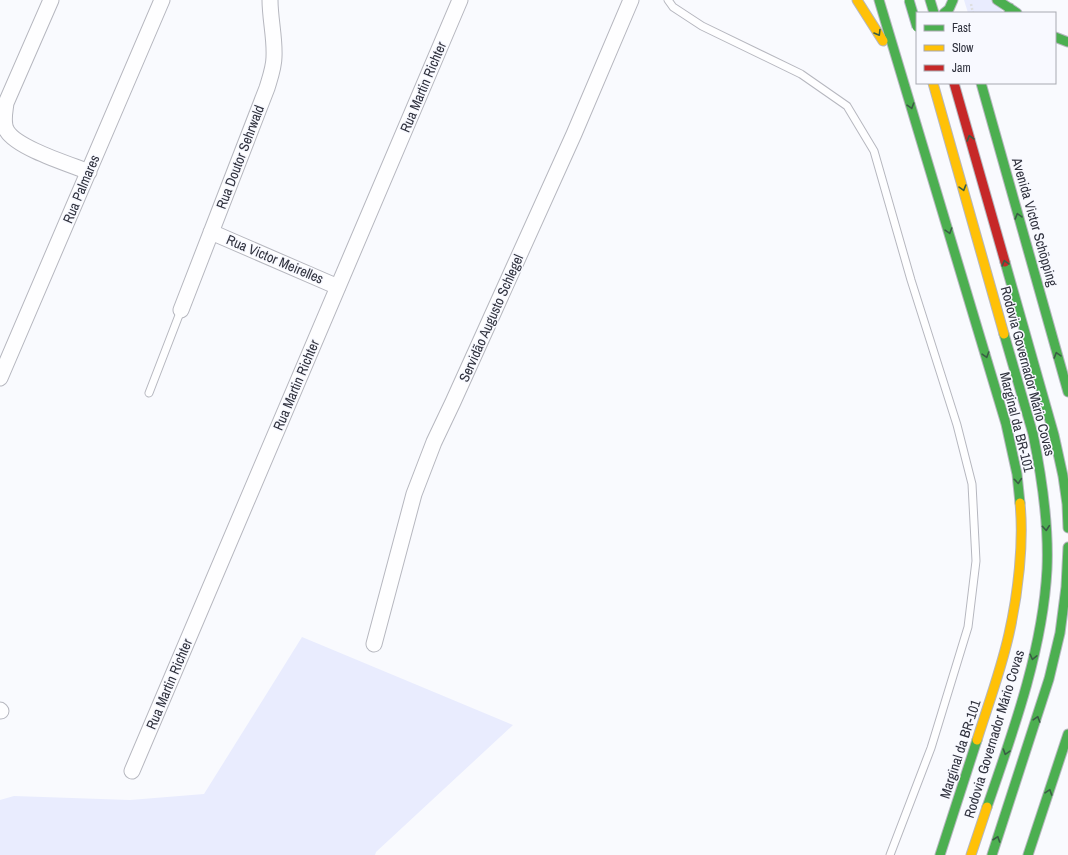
<svg xmlns="http://www.w3.org/2000/svg" width="1068" height="855" font-family="'Archivo Narrow',sans-serif">
<style>
.green{fill:#e9ecfe}
.lines{fill:none;stroke-linecap:round;stroke-linejoin:round}
.lane-casing{stroke:#b6b7bf;stroke-width:9}
.street-casing{stroke:#b6b7bf;stroke-width:17}
.fast-casing{stroke:#b6b7bf;stroke-width:11}
.slow-casing{stroke:#b6b7bf;stroke-width:11}
.jam-casing{stroke:#b6b7bf;stroke-width:11}
.path{stroke:#dedfe0;stroke-width:2.5;stroke-dasharray:2 2;stroke-linecap:butt}
.lane{stroke:#fefeff;stroke-width:7}
.street{stroke:#fefeff;stroke-width:15}
.fast{stroke:#4caf50;stroke-width:9}
.slow{stroke:#ffc107;stroke-width:9}
.jam{stroke:#c62828;stroke-width:9}
.fast-bridge-casing{stroke:#b5b6c6;stroke-width:11;stroke-linecap:butt}
.fast-bridge{stroke:#4caf50;stroke-width:9}
.oneway{stroke:#395d44}
.labels{text-anchor:middle;stroke-width:3;stroke-linejoin:round;paint-order:stroke}
.street-label{font-size:14px;fill:#2f313d;stroke:#f8f9ff}
</style>
<rect width="100%" height="100%" fill="#f9fafe"/>
<!-- green -->
<path class="green" d="M964,0H992L1004,13H968Z
M302,637L513,725L376,852L375,855H0V800L14,796L130,800L204,794Z"/>
<g class="lines">
<defs>
<path id="lane" d="M668,0L673,7L702,26L801,74L847,106L874,151L911,280L957,425L972,484L976,561L968,627L931,748L890,855
M149,393L181,310"/>
<path id="street" d="M51,0L6,103C5,112 2,123 7,131C17,148 69,164 89,172
M211,232L338,287
M181,310L267,88C270,78 274,67 274,57C275,38 270,19 270,0
M0,378L162,0
M374,644L414,494L434,442L453,402L574,134L631,0
M0,710L1,711
M132,771L460,0"/>
<path id="fast" d="M879,0L1006,424L1017,474L1020,503
M930,0L934,13
M997,0L1017,13
M944,13L949,9L953,0
M1009,13L1010,8
M1055,37L1068,42
M981,83L1068,392
M1005,262L1054,435L1063,476L1067,504L1068,528
M987,807C1013,732 1043,649 1047,569C1049,524 1042,478 1033,434L1004,334
M940,855L977,740
M992,855L1049,679L1060,633L1066,587L1068,547
M1028,855L1068,734"/>
<path id="slow" d="M857,0L883,41
M933,83L1004,334
M977,740C988,705 1001,670 1009,634C1018,594 1024,543 1020,503
M971,855L987,807"/>
<path id="jam" d="M954,83L1005,262"/>
</defs>
<!-- lane casing -->
<use href="#lane" class="lane-casing"/>
<!-- street casing -->
<use href="#street" class="street-casing"/>
<!-- fast casing -->
<use href="#fast" class="fast-casing"/>
<!-- slow casing -->
<use href="#slow" class="slow-casing"/>
<!-- jam casing -->
<use href="#jam" class="jam-casing"/>
<!-- path -->
<path class="path" d="M971,4L973,13"/>
<!-- lane -->
<use href="#lane" class="lane"/>
<!-- street -->
<use href="#street" class="street"/>
<!-- fast -->
<use href="#fast" class="fast"/>
<!-- slow -->
<use href="#slow" class="slow"/>
<!-- jam -->
<use href="#jam" class="jam"/>
<defs>
<path id="fast-bridge" d="M909,0L917,27"/>
</defs>
<!-- fast-bridge casing -->
<use href="#fast-bridge" class="fast-bridge-casing"/>
<!-- fast-bridge -->
<use href="#fast-bridge" class="fast-bridge"/>
</g>
<!-- one-way arrows -->
<defs><path id="oneway-chevron" d="M-2-3.5L2.5 0L-2 3.5" fill="none" stroke-width="1.6" stroke-linecap="round" stroke-linejoin="round"/></defs>
<g class="oneway">
<use href="#oneway-chevron" transform="translate(878 33) rotate(59)"/>
<use href="#oneway-chevron" transform="translate(911 106) rotate(73)"/>
<use href="#oneway-chevron" transform="translate(970 138) rotate(-106)"/>
<use href="#oneway-chevron" transform="translate(963 188) rotate(74)"/>
<use href="#oneway-chevron" transform="translate(1018 216) rotate(-106)"/>
<use href="#oneway-chevron" transform="translate(949 231) rotate(73)"/>
<use href="#oneway-chevron" transform="translate(1005 263) rotate(-106)"/>
<use href="#oneway-chevron" transform="translate(986 355) rotate(73)"/>
<use href="#oneway-chevron" transform="translate(1057 355) rotate(-106)"/>
<use href="#oneway-chevron" transform="translate(1018 481) rotate(85)"/>
<use href="#oneway-chevron" transform="translate(1046 528) rotate(85)"/>
<use href="#oneway-chevron" transform="translate(1033 657) rotate(103)"/>
<use href="#oneway-chevron" transform="translate(1037 719) rotate(-73)"/>
<use href="#oneway-chevron" transform="translate(1006 752) rotate(108)"/>
<use href="#oneway-chevron" transform="translate(1049 792) rotate(-72)"/>
<use href="#oneway-chevron" transform="translate(997 839) rotate(-71)"/>
</g>
<g class="labels">
<!-- street labels -->
<g class="street-label">
<text transform="translate(423 87) rotate(-67)" y="5">Rua Martin Richter</text>
<text transform="translate(240 157) rotate(-69)" y="5">Rua Doutor Sehrwald</text>
<text transform="translate(81 189) rotate(-67)" y="5">Rua Palmares</text>
<text transform="translate(1035 222) rotate(74)" y="5">Avenida Victor Schöpping</text>
<text transform="translate(275 259) rotate(23)" y="5">Rua Victor Meirelles</text>
<text transform="translate(491 318) rotate(-66)" y="5">Servidão Augusto Schlegel</text>
<text transform="translate(1028 371) rotate(75)" y="5">Rodovia Governador Mário Covas</text>
<text transform="translate(296 385) rotate(-67)" y="5">Rua Martin Richter</text>
<text transform="translate(1017 422) rotate(76)" y="5">Marginal da BR-101</text>
<text transform="translate(169 684) rotate(-67)" y="5">Rua Martin Richter</text>
<text transform="translate(994 734) rotate(-73)" y="5">Rodovia Governador Mário Covas</text>
<text transform="translate(960 749) rotate(-72)" y="5">Marginal da BR-101</text>
</g>
</g>
<!-- legend -->
<rect x="916" y="12" width="140" height="72" fill="#f8f9ff" stroke="#a8a9b1"/>
<rect x="924" y="25" width="20" height="6" fill="#4caf50" stroke="#a8a9b1"/>
<text x="952" y="32" font-size="12" fill="#2f313d">Fast</text>
<rect x="924" y="45" width="20" height="6" fill="#ffc107" stroke="#a8a9b1"/>
<text x="952" y="52" font-size="12" fill="#2f313d">Slow</text>
<rect x="924" y="65" width="20" height="6" fill="#c62828" stroke="#a8a9b1"/>
<text x="952" y="72" font-size="12" fill="#2f313d">Jam</text>
</svg>
